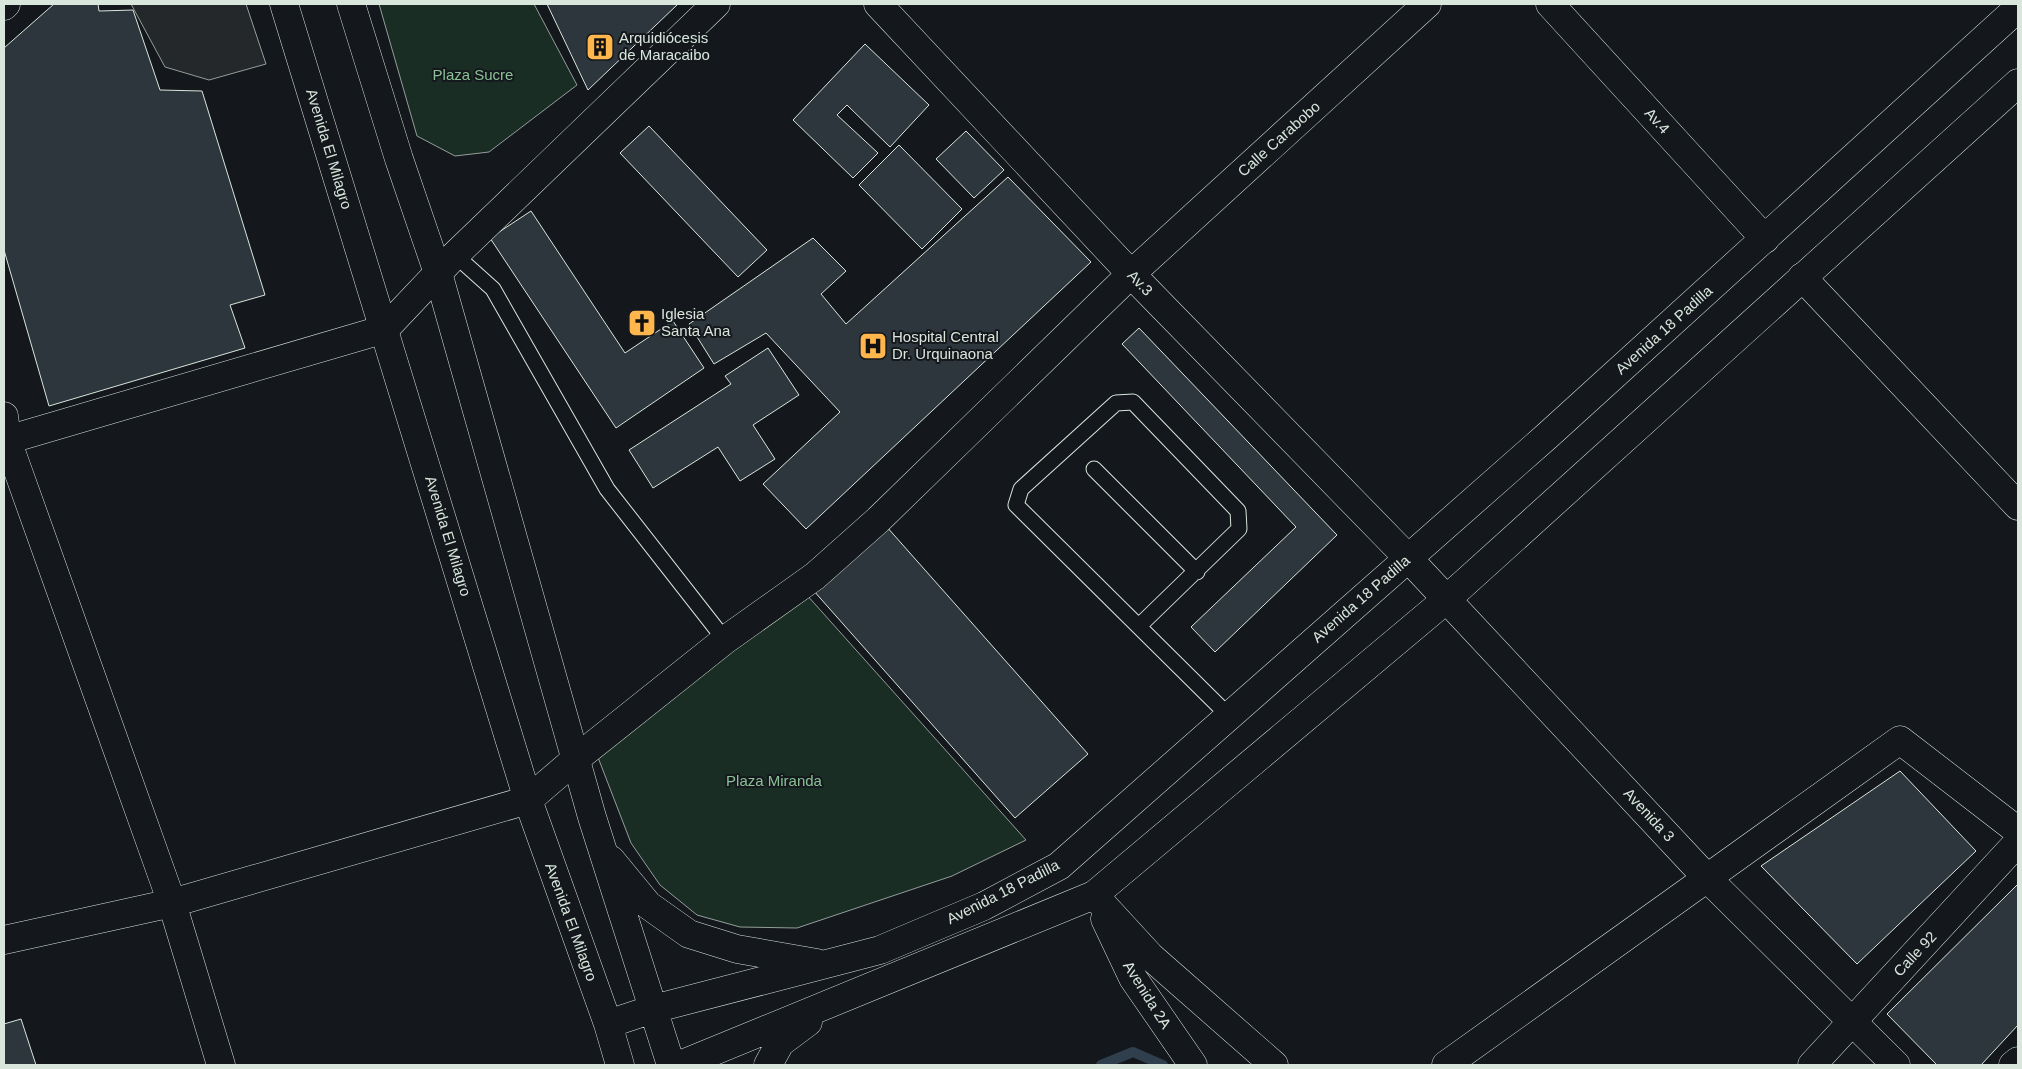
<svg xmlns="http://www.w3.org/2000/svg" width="2022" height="1069" font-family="Arial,sans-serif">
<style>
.green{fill:#1a2d24;stroke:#939e99}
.parking{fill:#24282b;stroke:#939e99}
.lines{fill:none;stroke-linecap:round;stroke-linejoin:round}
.stream{stroke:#2f3f4d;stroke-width:10}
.building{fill:#2c363c;stroke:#d8e6dc}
.lane-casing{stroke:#d8e6dc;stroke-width:17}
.street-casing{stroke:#d8e6dc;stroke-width:29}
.secondary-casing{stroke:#d8e6dc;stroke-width:29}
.lane{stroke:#14181c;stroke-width:15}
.street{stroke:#14181c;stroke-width:28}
.secondary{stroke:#14181c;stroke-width:28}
.labels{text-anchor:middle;stroke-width:4;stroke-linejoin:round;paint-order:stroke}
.poi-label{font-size:15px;fill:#d8e6dc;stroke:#14181c;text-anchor:start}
.park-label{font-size:15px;fill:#8ac095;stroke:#14181c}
.street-label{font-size:15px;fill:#d8e6dc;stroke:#14181c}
</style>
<rect width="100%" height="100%" fill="#14181c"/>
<!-- green -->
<path class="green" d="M379,4H534L577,85L489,152L455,156L417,136Z
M797,584L1026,840L952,876L797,928L740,927L697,915L660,885L631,843L589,734Z"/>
<!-- parking -->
<path class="parking" d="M131,4H246L266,64L209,80L165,67Z"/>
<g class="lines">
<!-- stream -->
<path class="stream" d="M1101,1065L1133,1052L1163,1065"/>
</g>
<!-- building -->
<path class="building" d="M54,4H98L99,11L133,10L160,90L202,91L265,295L230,305L245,348L49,406L4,250V48Z
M547,4H678L588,90Z
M865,44L929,105L890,147L847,105L837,115L878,153L853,178L793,120Z
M649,126L767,250L738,277L620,153Z
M966,131L1004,170L974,198L936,159Z
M899,145L962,209L922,249L859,185Z
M1008,177L1091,262L806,529L763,484L840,412L766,333L714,364L689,324L813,238L846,271L821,294L846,324Z
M531,211L625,353L673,321L704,368L616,428L490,238Z
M1139,328L1337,535L1215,652L1191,627L1296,527L1122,344Z
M768,348L799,395L753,425L775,459L740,481L718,447L653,488L629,450L731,384L725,376Z
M886,526L1088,754L1015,818L813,590Z
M1900,771L1976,851L1857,964L1761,866Z
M2018,884V1025L1981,1065H1937L1887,1014Z
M21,1019L36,1065H4V1024Z"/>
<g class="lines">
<defs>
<path id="lane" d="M455,255L493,289L607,489L725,640
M1094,469L1197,572
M1139,626L1239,529L1238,511L1133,402L1116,403L1021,489L1016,505L1229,716"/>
<path id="street" d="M878,4L1131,274L1408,558
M1550,4L1765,239
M4,6L6,4
M1802,277L2018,506
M4,416L7,440L172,903L221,1065
M4,443L7,440L385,329L455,255L716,4
M1094,895L1151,957L1274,1065
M1105,919L1133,978L1193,1065
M4,940L172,903L528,800L577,758L725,640L815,576L878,520L1131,274L1427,4
M1446,1065L1900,740L2018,831
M1812,1065L2018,842
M2013,1065L2018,1061"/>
<path id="secondary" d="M284,4L528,800L608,1024L620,1065
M351,4L399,159L438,273L592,817L671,1065
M1408,558L1707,878L1896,1065
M611,860L648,905L689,934L737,949L817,963
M608,1024L653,1009L880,950L984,906L1059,866L1547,436L2018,8
M680,1065L1094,895L1448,598L2018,83
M768,1065L780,1043L808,1022"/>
</defs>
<!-- lane casing -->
<use href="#lane" class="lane-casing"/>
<!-- street casing -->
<use href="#street" class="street-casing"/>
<!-- secondary casing -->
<use href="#secondary" class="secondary-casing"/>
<!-- lane -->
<use href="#lane" class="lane"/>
<!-- street -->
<use href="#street" class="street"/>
<!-- secondary -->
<use href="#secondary" class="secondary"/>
</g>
<!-- icons -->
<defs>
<symbol id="building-square" viewBox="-11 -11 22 22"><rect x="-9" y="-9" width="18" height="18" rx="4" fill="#ffb74d" stroke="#14181c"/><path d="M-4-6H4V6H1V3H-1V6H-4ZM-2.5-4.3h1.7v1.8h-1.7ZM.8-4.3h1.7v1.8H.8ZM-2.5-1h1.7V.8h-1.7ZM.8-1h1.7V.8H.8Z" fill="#111"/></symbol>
<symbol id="church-square" viewBox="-11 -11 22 22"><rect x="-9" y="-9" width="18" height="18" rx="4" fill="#ffb74d" stroke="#14181c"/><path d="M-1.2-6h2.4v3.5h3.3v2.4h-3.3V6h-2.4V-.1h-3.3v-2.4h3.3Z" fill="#111"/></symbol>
<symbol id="hospital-square" viewBox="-11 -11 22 22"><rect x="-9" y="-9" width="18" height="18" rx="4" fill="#ffb74d" stroke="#14181c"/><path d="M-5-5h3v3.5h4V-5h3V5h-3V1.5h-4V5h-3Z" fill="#111"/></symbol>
</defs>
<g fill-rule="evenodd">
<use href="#building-square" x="584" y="31" width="32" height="32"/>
<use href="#church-square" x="626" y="307" width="32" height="32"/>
<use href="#hospital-square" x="857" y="330" width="32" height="32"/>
</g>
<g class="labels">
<!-- poi labels -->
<g class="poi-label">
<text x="619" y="43">Arquidiócesis<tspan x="619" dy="17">de Maracaibo</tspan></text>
<text x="661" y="319">Iglesia<tspan x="661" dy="17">Santa Ana</tspan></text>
<text x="892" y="342">Hospital Central<tspan x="892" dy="17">Dr. Urquinaona</tspan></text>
</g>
<!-- park labels -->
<g class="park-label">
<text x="473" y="80">Plaza Sucre</text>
<text x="774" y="786">Plaza Miranda</text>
</g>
<!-- street labels -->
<g class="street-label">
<text transform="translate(1657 121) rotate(48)" y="5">Av.4</text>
<text transform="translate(1279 139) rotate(-42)" y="5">Calle Carabobo</text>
<text transform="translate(329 149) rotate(73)" y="5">Avenida El Milagro</text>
<text transform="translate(1140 283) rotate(46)" y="5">Av.3</text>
<text transform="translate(1664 330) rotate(-42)" y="5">Avenida 18 Padilla</text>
<text transform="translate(448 536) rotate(73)" y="5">Avenida El Milagro</text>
<text transform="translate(1361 599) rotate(-41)" y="5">Avenida 18 Padilla</text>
<text transform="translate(1649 815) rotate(47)" y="5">Avenida 3</text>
<text transform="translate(1003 892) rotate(-27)" y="5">Avenida 18 Padilla</text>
<text transform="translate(571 922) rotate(70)" y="5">Avenida El Milagro</text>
<text transform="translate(1915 954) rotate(-47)" y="5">Calle 92</text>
<text transform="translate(1147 995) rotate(58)" y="5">Avenida 2A</text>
</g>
</g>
<!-- border -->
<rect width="2022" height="1069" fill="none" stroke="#d8e6dc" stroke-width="10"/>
</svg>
